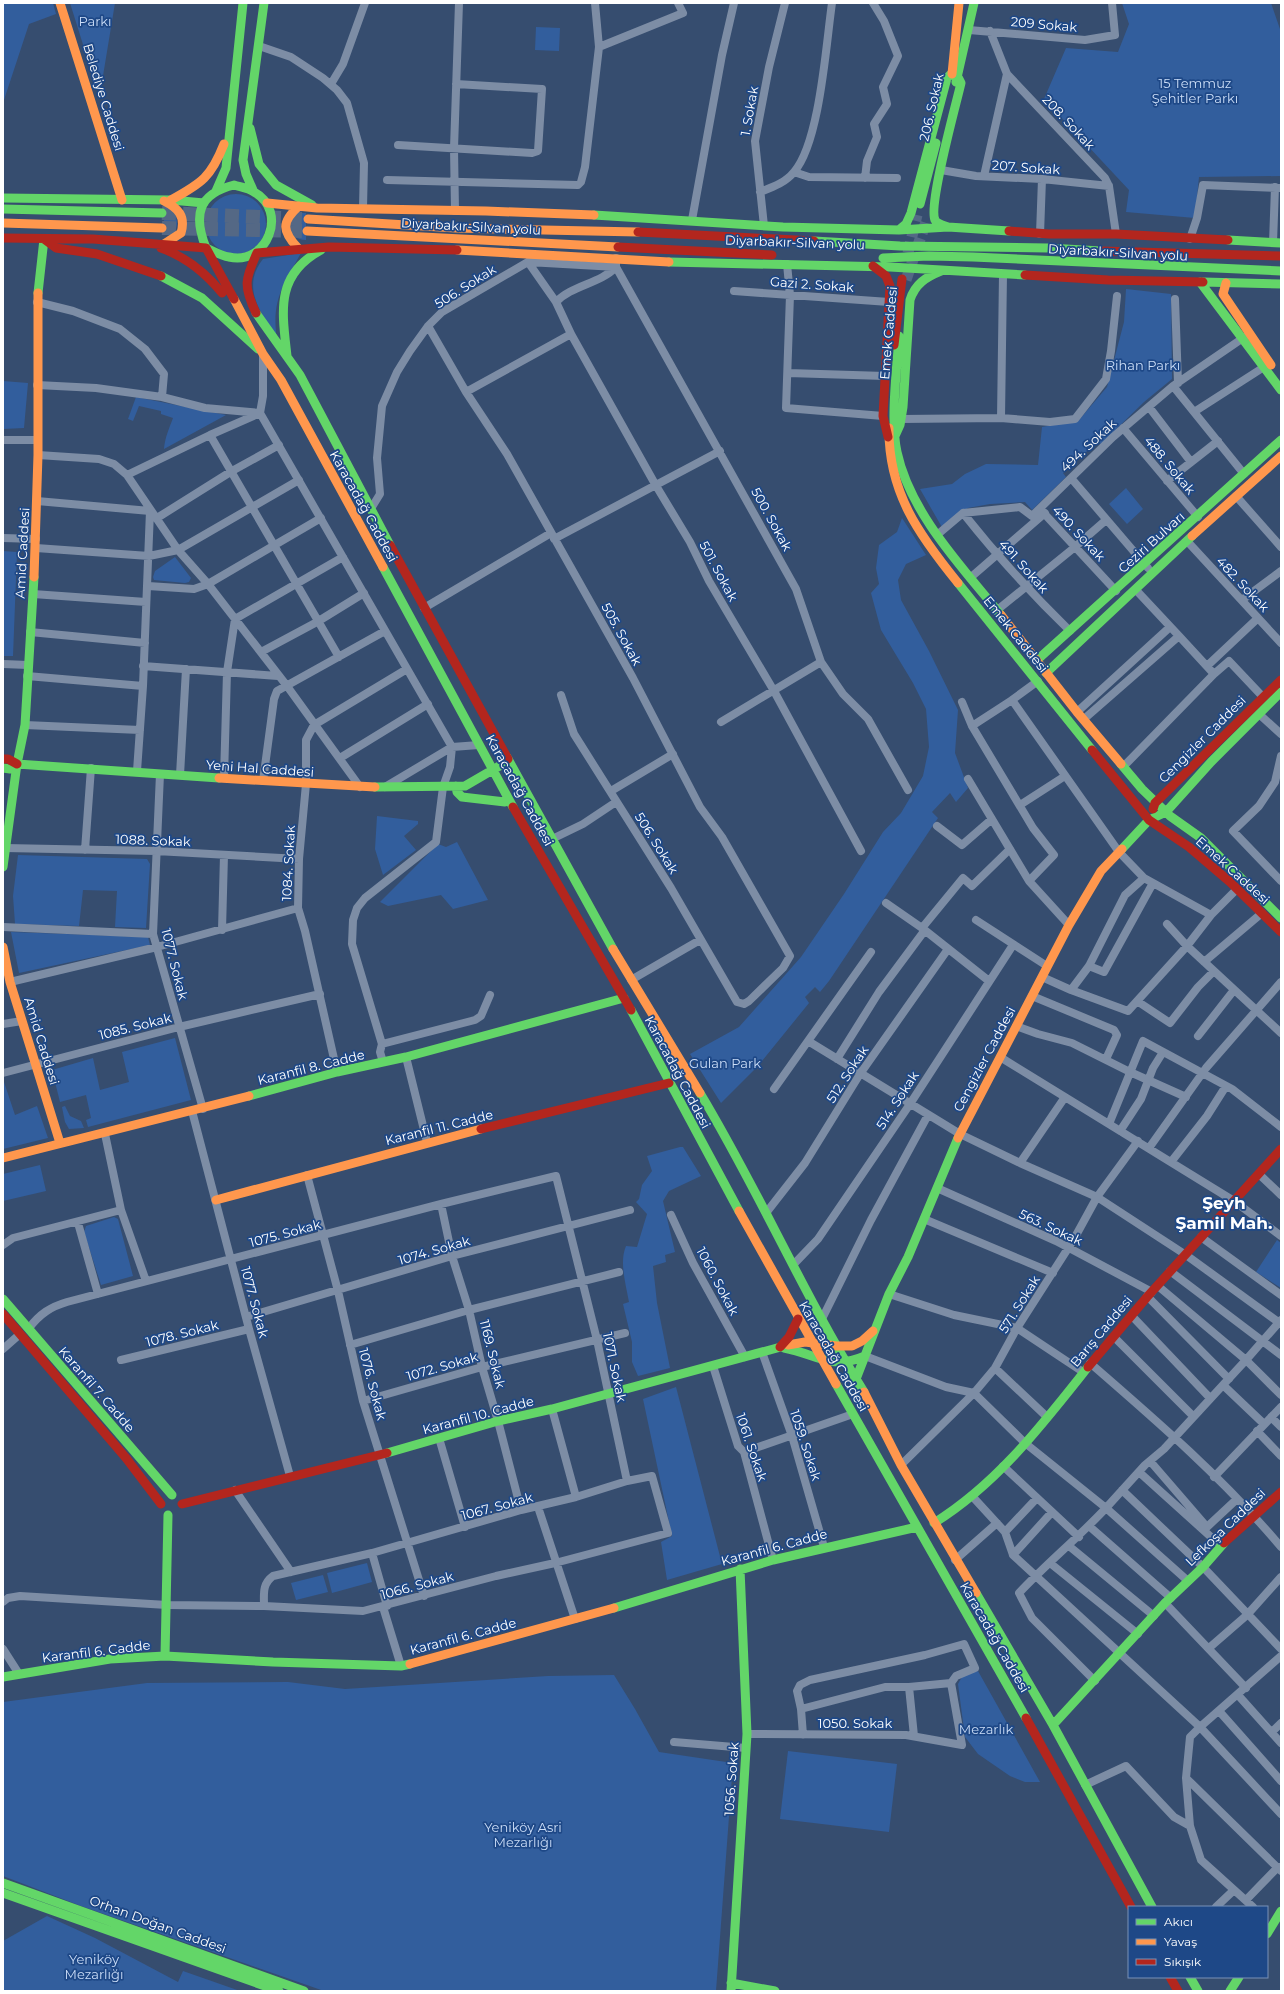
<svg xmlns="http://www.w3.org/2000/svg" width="1284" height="1994" font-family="Montserrat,sans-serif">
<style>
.green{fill:#325e9d}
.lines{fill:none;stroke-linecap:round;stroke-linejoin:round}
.secondary-tunnel{stroke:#546885;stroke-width:11;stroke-dasharray:11 5.5;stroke-linecap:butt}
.highway-tunnel{stroke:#546885;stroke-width:14;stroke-dasharray:14 7;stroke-linecap:butt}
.street{stroke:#7d8da5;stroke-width:8}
.fast{stroke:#63d668;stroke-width:9}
.slow{stroke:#ff974d;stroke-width:9}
.jam{stroke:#b3261e;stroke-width:9}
.labels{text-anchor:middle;stroke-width:3.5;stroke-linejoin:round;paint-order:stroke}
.park-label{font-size:13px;fill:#ccdef8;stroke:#1e4887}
.street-label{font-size:13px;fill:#fff;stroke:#1e4887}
.district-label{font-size:17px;font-weight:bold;fill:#fff;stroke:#1e4887}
</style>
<rect width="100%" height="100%" fill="#364d6f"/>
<!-- green -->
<path class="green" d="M3,3H53L56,14L29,24L3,103Z
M70,3H115L101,88L96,86Z
M1122,3H1271L1281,32V176L1199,177L1195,218L1126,212L1129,190L1044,99L1066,48L1118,52L1129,24Z
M536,27L560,28L559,51L535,50Z
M206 224a30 30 0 1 1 60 0a30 30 0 1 1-60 0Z
M164,207L176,216C179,227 176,233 164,235Z
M300,213H306V240C286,239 290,224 300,213Z
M301,253C283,286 271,300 277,340C262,313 240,288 263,259Z
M1126,289L1171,294L1172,379L1144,402L1101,444L1097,442L1063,473L1066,477L1032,510L1025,502L990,504L968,508L943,529L920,489L952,484L965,474L986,464L1038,465L1042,427L1079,420L1107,387L1124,322Z
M3,381L28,383L24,428L3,429Z
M136,397L226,415L164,449C165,437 169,429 173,418L161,414V411L139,406L133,421L128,419Z
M1126,488L1143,509L1127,524L1109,504Z
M902,518L926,555L906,564L898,580L901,600L929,651L958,710L955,753L968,788L956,802L950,793L932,812L938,818L829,981L820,992L815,987L805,997L809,1003L758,1066L721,1103L690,1054L739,1027L801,957L844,894L883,832L901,813L923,776L929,747L926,709L913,683L881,630L871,593L879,584L876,568L879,545L897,532Z
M3,551L17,552L13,656H3Z
M175,557L191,578L189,582L185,583L154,580L153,577L155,571Z
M377,816L418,821V824L404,836L416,850L383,875L375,849Z
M457,842L488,900L453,909L441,895L388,906L380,902L438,844L446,847Z
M18,855L147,859L150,864L146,928L115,927L117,891L83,890L79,926L15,924L13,896Z
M11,932L148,937L150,945L19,973Z
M175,1038L191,1100L88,1127L86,1120L91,1118L86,1095L60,1102L52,1070L93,1058L100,1090L129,1082L122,1052Z
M4,1082L15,1115L37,1106L48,1138L3,1149Z
M65,1106L70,1116L81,1121L84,1128L69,1129L65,1122L62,1107Z
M680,1147H683L701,1176L669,1191L663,1201L675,1252L665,1255L666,1262L653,1266L657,1303L670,1368L638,1376L632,1362V1342L623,1304L629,1302C626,1285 619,1262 626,1246L637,1247L647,1214L636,1202L639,1199L642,1185L652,1171L647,1156Z
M40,1165L46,1191L3,1201V1174Z
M114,1217L118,1219L133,1276L101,1285L84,1232L86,1226Z
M1277,1240L1281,1243V1288L1256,1272Z
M676,1387L722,1564L667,1580L661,1542L672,1536L643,1399Z
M367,1563L372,1582L332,1593L327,1573Z
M323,1575L328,1592L296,1600L291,1583Z
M978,1671L1040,1782H1025L1010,1776L978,1754L965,1737L958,1684L963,1675Z
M614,1675L635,1709L659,1752L733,1763L716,1991H324L81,1906L3,1876V1702L147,1683L288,1682L345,1689L548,1676Z
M788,1751L897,1764L889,1832L780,1819Z
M47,1916L95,1938L178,1982L183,1971L240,1991H3V1941Z"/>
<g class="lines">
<!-- secondary-tunnel -->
<path class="secondary-tunnel" d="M908,253L917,215
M906,280L927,219"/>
<!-- highway-tunnel -->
<path class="highway-tunnel" d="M162,213L308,219
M162,228L307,231"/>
<!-- street -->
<path class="street" d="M595,3L599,47
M969,30L1085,40L1115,35L1112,3
M990,31L1007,74L1105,178L1109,186L1116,234
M259,46L291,57L323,78L337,90L347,103L364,163L363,208
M331,84L343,64L365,3
M398,145L532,153L538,151L542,89L456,84
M941,170L976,176L1042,179L1109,186
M794,172L809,177L897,178
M984,176L1007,74
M865,178L867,161L877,137L874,124L887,104L883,87L898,56L884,21L873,3
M387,180L578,185L581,182L585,167L599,47L683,13L678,3
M760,192C773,187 785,183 794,172C820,142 826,44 832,3
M455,211L454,148L459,3
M692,220L722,55L734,3
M764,226L755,141L769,67L785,3
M1040,234L1042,179
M1190,239L1197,218L1203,185L1281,188
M1273,243L1275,187
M616,258V267L796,589L821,662L843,694L868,719L908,790
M528,262L556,302L571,334L655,484L690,542L709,581L774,691L861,851
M528,262L616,267
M787,264L790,295L786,408L883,416
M734,291L889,302
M1175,299L1178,383
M37,302L73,311L120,329L145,349L164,374L162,397
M556,302C572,285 600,284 616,267
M428,326L466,392L507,454L633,678L700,807L722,837L790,956L783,968L749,1001L744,1004L737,1002L671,888L574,734L561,695
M263,357V396L260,413L452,747L450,767L443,787L436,842L365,898L357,908L353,920L352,944L382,1044L475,1020L481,1016L490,995
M788,373L885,376
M37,385L96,388L162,397L205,408L260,413
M1173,386L1244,474
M466,392L571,334
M1149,407L1191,462
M1194,412L1264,367
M1001,418L1003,274
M901,419L1001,418L1050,422L1075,419L1106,379L1111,351L1117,296
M1123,428L1198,517
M210,435L339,657
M3,440H37
M38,455L99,459L114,464L127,475L178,550L208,584L287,686L360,787
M127,475L210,435L260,413
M1071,478L1148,568
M1167,481L1218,441
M1236,496L1281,547
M37,501L150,511L143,686L137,771
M372,507L380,494L377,458L382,406L397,372L410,351L428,326L442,312L533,259
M1040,509L1116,591
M963,513C997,556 1031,593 1070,631
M157,518L232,471L279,445
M937,535L963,513L1020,507L1032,516L1113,437L1173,386L1246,336
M3,538L36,539
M554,539L720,451
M1187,541L1281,643
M36,548L149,556L178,550L299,480
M970,578L1045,513
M148,586L194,589L208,584L321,518
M1136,590L1179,636
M33,594L146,602
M1242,600L1281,571
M424,608L551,533
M996,611L1075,547L1106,520
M30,632L145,643
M261,652L317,622L364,593
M3,664L28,665
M143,666L278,676
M1207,666L1258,618
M27,676L143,686
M1012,700L1038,681
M962,702L972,726L1033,828L1054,855L1029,881L1069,925
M1077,712L1170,627
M1259,714L1281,734
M1084,719L1179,636L1214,674L1229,661L1263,697
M721,722L821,662
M25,725L140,730
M972,726L1012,700L1119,852L1144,878L1211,915L1237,889
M1281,756L1275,782L1259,806L1233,831L1281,881
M340,758L428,704
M1123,767L1214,674
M160,774L153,934L203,1109
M180,775L186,669
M224,778L227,672L235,619L343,557
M968,779L1029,881
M263,781L274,699L277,691L385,631
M385,787L452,747L479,745
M611,791L673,754
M1020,805L1065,776
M937,826L962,845L992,819
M552,839L583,824L616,802
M5,848L156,851L299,859
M85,850L91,768
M886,903L922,928L989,981
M976,920L1047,966
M1167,924L1187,946L1281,1033
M3,927L153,934
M922,928L963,878L972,886L1010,849
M222,930L224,855
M1204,962L1262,913
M1089,966L1104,972L1153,883
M1042,977L1071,990L1089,966L1125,895L1144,878
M631,980L700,940
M10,982L157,947L298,908
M1071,990L1128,1011L1187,946L1211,915
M1032,996L1114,1030L1117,1035L1106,1059
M1137,1001L1170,1023L1198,987L1214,971
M3,1024L22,1021
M1016,1026L1038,1034L1072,1043L1130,1072L1186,1097
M1198,1036L1234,990
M808,1041L960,1134L1020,1163L1097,1197L1186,1255L1281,1324
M382,1044L380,1052L383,1062
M406,1057L427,1142
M1000,1057L1234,1201L1281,1236
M837,1059L879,992L925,930
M337,1072L305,931L298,908L299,859L306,784V740L314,725L407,669
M3,1073L179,1027L320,994
M774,1089L871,952
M192,1111L249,1329L290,1476
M1109,1124L1143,1041L1232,1089L1281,1127
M1120,1131L1141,1099L1153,1068L1163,1052
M105,1134L121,1210L146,1281
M1149,1148L1206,1068L1281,982
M1171,1162L1207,1116L1226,1086
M1020,1163L1065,1097
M307,1175L338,1291L363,1401L424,1596
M1260,1175L1281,1195
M937,1188L1056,1241L1152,1292
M441,1204L452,1256L469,1310L482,1367L498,1421L521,1510
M766,1213L805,1163L860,1074L948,949
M671,1215L693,1263L745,1357
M924,1219L1053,1273
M78,1223L98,1294
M1201,1237L1281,1295
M3,1245L13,1238L121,1210
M794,1264L818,1239L910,1104L1013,945
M1170,1271L1281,1355
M1158,1286L1246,1360L1281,1395
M889,1294L954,1315L1017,1328L1083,1372
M1147,1296L1229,1379
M1132,1316L1210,1398
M246,1317L452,1256L630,1210
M822,1319L871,1220L928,1115
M1114,1337L1193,1416
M350,1345L469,1310L619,1272
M3,1349L20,1334
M762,1352L792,1436L824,1547
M865,1356L946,1387L974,1393L1025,1443L1106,1508C1078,1538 1047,1563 1019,1593L1032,1618L1095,1681
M121,1360L249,1329
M1090,1363C1157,1421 1224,1479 1281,1547
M713,1366L738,1446L744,1452L773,1560
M995,1368L1047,1417
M1223,1385L1264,1424
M363,1401L482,1367L625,1333
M552,1409L576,1497
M1271,1417L1281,1427
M1257,1431L1281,1456
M439,1438L465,1527
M744,1452L853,1414
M1150,1461L1207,1527L1237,1499
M901,1465L974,1393L995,1368L1017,1328L1074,1239L1097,1197L1138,1141
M1003,1466L1079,1537
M1139,1472L1221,1546
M1214,1477L1281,1407
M235,1490L291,1572
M1122,1490L1203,1567L1281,1649
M972,1496L1005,1532L1013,1555L1200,1727L1190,1737L1186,1778
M538,1507L575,1619
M1089,1526L1171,1598
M1005,1532L1037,1498
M1069,1546L1154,1616
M372,1553L387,1606
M1013,1555L1052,1512
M955,1560L997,1523
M1050,1563L1138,1634
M1188,1581L1106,1508L1145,1465L1164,1449L1246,1360L1281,1320
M3,1602L8,1598L20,1596L167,1605L264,1606L363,1611L496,1576L555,1563L668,1533L652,1476L627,1481L597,1340L556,1176L441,1204L67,1302C50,1307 40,1314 29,1328
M1165,1603L1246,1688
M264,1606C264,1594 262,1584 273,1576L372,1553L521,1510L576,1497L627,1481
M383,1607L401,1666
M1209,1648L1247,1615L1281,1577
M3,1649L19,1674
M1281,1656L1200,1727L1281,1814
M909,1687L914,1736
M1238,1695L1281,1743
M801,1709L885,1687H909L951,1683
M1219,1711L1281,1781
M1272,1732L1281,1723
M747,1734L906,1735L962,1745L951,1683L956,1676L975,1668L964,1644L925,1655L810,1680L800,1685L797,1691L801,1709L803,1735
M674,1742L746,1748
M1085,1785L1126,1766L1174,1817L1190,1826
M1246,1900L1278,1867H1281
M1216,1907L1234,1890
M1253,1907L1201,1860L1190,1826L1186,1778L1281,1871"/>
<!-- fast -->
<path class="fast" d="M956,82L974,3
M250,128L259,164L276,185L312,205
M234,185C240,187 249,188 254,192C289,211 267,266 229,257C221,256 213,251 206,248C193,215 198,194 234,185Z
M253,190L246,174L243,160L264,3
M216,191L226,168L243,3
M3,198L171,200L204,203
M920,204L936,143
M3,209L162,213
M594,215L783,227L899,230L948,227L1009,231
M948,227C943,225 937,224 935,220C928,205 956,105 961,83L957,75
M899,230L906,224L911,213L947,78L953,72
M1228,240L1281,243
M814,241L900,246L1048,248L1101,251
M883,258L929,256L973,257L1281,271
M669,262L890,267L1025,275
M161,276L202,298L258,349
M1200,282L1281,390
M1203,282L1281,284
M38,293L44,239
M256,313L300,375L390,545
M899,336C897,369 890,420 897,452C910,513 962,567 1001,615
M287,356C282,311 275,275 321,250
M895,436L900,425L903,407L910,300C915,284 926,277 941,271
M383,567L513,807
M958,583L1092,750
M1036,661L1281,440
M1046,673L1192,536
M508,759L613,949
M1121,764L1142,789L1170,816L1201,838L1281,918
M3,768L10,769L17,764L219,778
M456,786L457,792L462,797L505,802L509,800
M375,787L465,786L501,765L507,757
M1122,849L1149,820L1166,812L1211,762L1281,692
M3,867L17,764L25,725L34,577
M631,1010L739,1211
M700,1093C759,1191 804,1296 864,1392
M249,1096L337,1072L406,1057L624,998
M3,1299L172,1495
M784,1348C817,1354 830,1371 865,1356
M856,1379L889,1294L908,1257L958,1138
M836,1384L1026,1718
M387,1453L498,1421L552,1409L788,1345
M934,1523C997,1484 1042,1425 1088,1367
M976,1593L1053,1725L1152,1907
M614,1608L773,1560L917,1527
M165,1656L168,1515
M3,1677L110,1659L165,1656L273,1662L401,1666L410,1664
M1053,1725L1165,1603L1203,1567L1224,1543
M3,1883L304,1991
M3,1893L279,1991
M1267,1934L1281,1911
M1190,1977L1198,1991
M731,1983L775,1991
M731,1991L747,1734L740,1569
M1230,1991L1239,1977"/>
<!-- slow -->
<path class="slow" d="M60,3L122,200
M952,74L959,3
M171,200C202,183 211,177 224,144
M164,201C178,208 186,216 181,233L164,244
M267,203L317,208L486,211L594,215
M308,219L456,228L638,232
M3,223L162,228
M307,231L618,247
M298,248C282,231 281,222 299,206
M457,250L669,262
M1226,283L1223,294L1271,365
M234,299L263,354L281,380L383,567
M889,428C888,492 919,535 958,583
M1192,536L1281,456
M34,577L38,455V293
M1001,615L1077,712L1121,764
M219,778L375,787
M3,947L10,982L60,1143
M613,949L700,1093
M958,1138L1069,925L1101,871L1122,849
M3,1158L249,1096
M216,1200L481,1129
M739,1211L836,1384
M788,1345L805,1342L837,1346H852L862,1341L873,1331
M864,1392L901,1465L976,1593
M410,1664L614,1608"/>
<!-- jam -->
<path class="jam" d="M1009,231L1049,234H1116L1228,240
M638,232L814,241
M3,238L93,239L206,248L234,299
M44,239L56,248L97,254L161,276
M618,247L772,255
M161,248C186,257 205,272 222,293
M1101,251L1281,256
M873,266L886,276L890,286L883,416L888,437
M1025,275L1108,280L1203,282
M256,313C243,286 245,279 257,253L329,247L457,250
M894,345L902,279
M390,545L508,759
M1092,750L1149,820L1189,847L1230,882L1281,932
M3,759H8L17,764
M513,807L631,1010
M1153,809L1155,803L1281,680
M481,1129L669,1083
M3,1314L126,1458L161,1504
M780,1347L789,1337L798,1319
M1088,1367L1147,1297L1281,1149
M182,1504L387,1453
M1224,1543L1281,1492
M1026,1718L1131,1907
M1170,1977L1178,1991"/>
</g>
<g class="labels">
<!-- park labels -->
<g class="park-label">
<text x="95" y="26">Parkı</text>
<text x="1195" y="88">15 Temmuz<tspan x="1195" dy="15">Şehitler Parkı</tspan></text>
<text x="1143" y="370">Rihan Parkı</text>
<text x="725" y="1068">Gulan Park</text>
<text x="986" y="1734">Mezarlık</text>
<text x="523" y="1832">Yeniköy Asri<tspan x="523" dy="15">Mezarlığı</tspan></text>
<text x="94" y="1964">Yeniköy<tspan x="94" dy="15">Mezarlığı</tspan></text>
</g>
<!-- street labels -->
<g class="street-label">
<text transform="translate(1044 24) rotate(5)" y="5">209 Sokak</text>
<text transform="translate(104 97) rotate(73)" y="5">Belediye Caddesi</text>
<text transform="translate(931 107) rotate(-77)" y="5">206. Sokak</text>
<text transform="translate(749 111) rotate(-80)" y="5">1. Sokak</text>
<text transform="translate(1069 122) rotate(47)" y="5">208. Sokak</text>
<text transform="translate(1026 167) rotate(4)" y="5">207. Sokak</text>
<text transform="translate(471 226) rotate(3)" y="5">Diyarbakır-Silvan yolu</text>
<text transform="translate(795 242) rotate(2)" y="5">Diyarbakır-Silvan yolu</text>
<text transform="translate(1118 252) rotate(3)" y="5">Diyarbakır-Silvan yolu</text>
<text transform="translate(812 284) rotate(4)" y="5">Gazi 2. Sokak</text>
<text transform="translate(465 286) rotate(-32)" y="5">506. Sokak</text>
<text transform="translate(888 333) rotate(-85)" y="5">Emek Caddesi</text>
<text transform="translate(1088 445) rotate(-43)" y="5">494. Sokak</text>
<text transform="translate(1170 465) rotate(50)" y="5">488. Sokak</text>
<text transform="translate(364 506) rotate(61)" y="5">Karacadağ Caddesi</text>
<text transform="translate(772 519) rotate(61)" y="5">500. Sokak</text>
<text transform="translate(1079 533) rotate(47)" y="5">490. Sokak</text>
<text transform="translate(1151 542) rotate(-42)" y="5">Ceziri Bulvarı</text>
<text transform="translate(22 553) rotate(-87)" y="5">Amid Caddesi</text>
<text transform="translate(1024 566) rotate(48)" y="5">491. Sokak</text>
<text transform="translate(719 571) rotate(62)" y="5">501. Sokak</text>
<text transform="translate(1243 584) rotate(47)" y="5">482. Sokak</text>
<text transform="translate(622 634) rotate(61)" y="5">505. Sokak</text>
<text transform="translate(1016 634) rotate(51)" y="5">Emek Caddesi</text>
<text transform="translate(1202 739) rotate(-45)" y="5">Cengizler Caddesi</text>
<text transform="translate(260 768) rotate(4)" y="5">Yeni Hal Caddesi</text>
<text transform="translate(520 790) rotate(61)" y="5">Karacadağ Caddesi</text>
<text transform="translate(153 840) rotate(2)" y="5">1088. Sokak</text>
<text transform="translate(657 843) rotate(58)" y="5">506. Sokak</text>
<text transform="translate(288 863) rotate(-87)" y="5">1084. Sokak</text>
<text transform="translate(1233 870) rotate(42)" y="5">Emek Caddesi</text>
<text transform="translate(175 964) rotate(76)" y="5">1077. Sokak</text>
<text transform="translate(135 1026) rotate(-14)" y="5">1085. Sokak</text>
<text transform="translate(42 1041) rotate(73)" y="5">Amid Caddesi</text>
<text transform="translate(984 1059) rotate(-62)" y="5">Cengizler Caddesi</text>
<text transform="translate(311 1067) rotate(-14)" y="5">Karanfil 8. Cadde</text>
<text transform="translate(678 1072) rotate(62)" y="5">Karacadağ Caddesi</text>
<text transform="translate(847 1074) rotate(-57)" y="5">512. Sokak</text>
<text transform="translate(897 1100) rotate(-57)" y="5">514. Sokak</text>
<text transform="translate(439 1127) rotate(-14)" y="5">Karanfil 11. Cadde</text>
<text transform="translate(1051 1227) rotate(25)" y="5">563. Sokak</text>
<text transform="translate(285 1233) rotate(-15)" y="5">1075. Sokak</text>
<text transform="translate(434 1250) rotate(-16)" y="5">1074. Sokak</text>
<text transform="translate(718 1281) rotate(62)" y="5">1060. Sokak</text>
<text transform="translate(255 1302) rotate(75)" y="5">1077. Sokak</text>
<text transform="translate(1019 1304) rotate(-58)" y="5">571. Sokak</text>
<text transform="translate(1101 1331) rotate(-50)" y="5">Barış Caddesi</text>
<text transform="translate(182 1333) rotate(-14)" y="5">1078. Sokak</text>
<text transform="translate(493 1354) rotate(76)" y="5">1169. Sokak</text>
<text transform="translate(834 1356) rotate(60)" y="5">Karacadağ Caddesi</text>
<text transform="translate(442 1366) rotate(-16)" y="5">1072. Sokak</text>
<text transform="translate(615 1367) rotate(78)" y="5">1071. Sokak</text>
<text transform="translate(373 1384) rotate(75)" y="5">1076. Sokak</text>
<text transform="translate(97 1389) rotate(49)" y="5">Karanfil 7. Cadde</text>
<text transform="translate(478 1415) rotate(-15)" y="5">Karanfil 10. Cadde</text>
<text transform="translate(806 1445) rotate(72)" y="5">1059. Sokak</text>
<text transform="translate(752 1447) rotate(71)" y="5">1061. Sokak</text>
<text transform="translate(497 1506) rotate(-15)" y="5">1067. Sokak</text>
<text transform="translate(1225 1527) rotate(-44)" y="5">Lefkoşa Caddesi</text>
<text transform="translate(774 1547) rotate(-15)" y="5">Karanfil 6. Cadde</text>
<text transform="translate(417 1585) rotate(-15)" y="5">1066. Sokak</text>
<text transform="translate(463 1636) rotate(-15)" y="5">Karanfil 6. Cadde</text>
<text transform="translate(995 1637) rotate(60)" y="5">Karacadağ Caddesi</text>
<text transform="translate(96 1651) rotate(-7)" y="5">Karanfil 6. Cadde</text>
<text x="855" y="1728">1050. Sokak</text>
<text transform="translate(731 1779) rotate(-86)" y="5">1056. Sokak</text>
<text transform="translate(158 1924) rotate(20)" y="5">Orhan Doğan Caddesi</text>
</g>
<!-- district labels -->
<g class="district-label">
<text x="1224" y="1209">Şeyh<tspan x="1224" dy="20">Şamil Mah.</tspan></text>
</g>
</g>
<!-- border -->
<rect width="1284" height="1994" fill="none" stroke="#ffffff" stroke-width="8"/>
<!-- legend -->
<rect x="1128" y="1906" width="140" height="72" fill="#1e4887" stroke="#7891b7"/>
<rect x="1136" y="1919" width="20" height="6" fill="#63d668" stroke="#7891b7"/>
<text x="1164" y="1926" font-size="12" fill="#ffffff">Akıcı</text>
<rect x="1136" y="1939" width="20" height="6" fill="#ff974d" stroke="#7891b7"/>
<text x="1164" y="1946" font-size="12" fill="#ffffff">Yavaş</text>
<rect x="1136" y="1959" width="20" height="6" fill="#b3261e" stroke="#7891b7"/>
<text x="1164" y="1966" font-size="12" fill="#ffffff">Sıkışık</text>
</svg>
